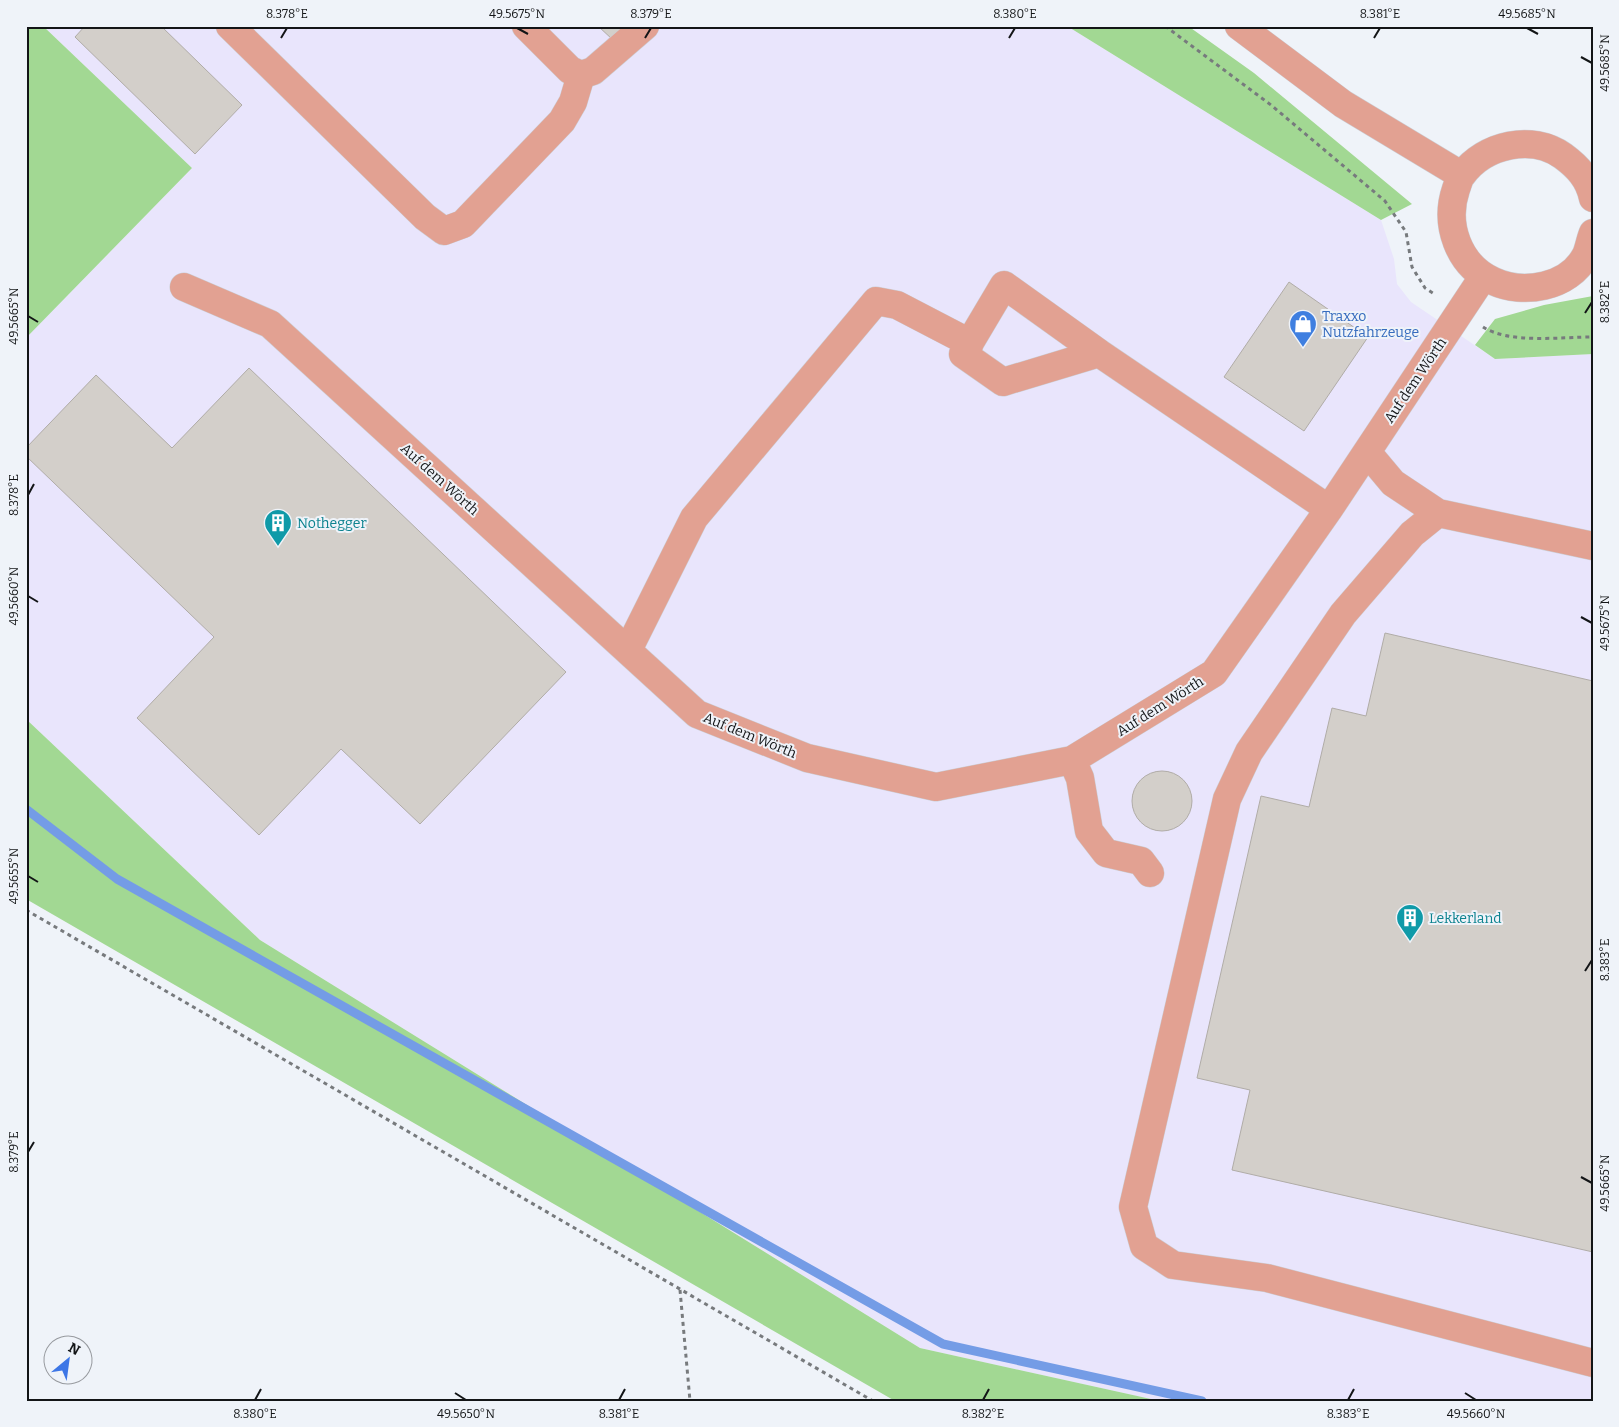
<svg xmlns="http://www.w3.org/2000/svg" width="1619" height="1427" font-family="Bitter,serif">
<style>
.industrial{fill:#e9e5fc}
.green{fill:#a2d893}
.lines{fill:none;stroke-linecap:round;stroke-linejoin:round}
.stream{stroke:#749ce6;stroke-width:9}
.building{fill:#d3cfca;stroke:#b0aca7}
.minor-casing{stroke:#cccfd5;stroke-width:29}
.path{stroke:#777a7d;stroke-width:3;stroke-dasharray:4 4;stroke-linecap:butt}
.minor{stroke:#e2a192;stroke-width:28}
.ticks{fill:none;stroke:#131517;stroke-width:2}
.labels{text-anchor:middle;stroke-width:4;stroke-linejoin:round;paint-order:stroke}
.shop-label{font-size:14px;fill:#366cbe;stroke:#eff3f9;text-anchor:start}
.street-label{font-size:14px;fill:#131517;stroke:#eff3f9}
.culture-label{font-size:14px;fill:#0d838f;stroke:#eff3f9;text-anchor:start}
.neatline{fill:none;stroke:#131517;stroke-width:2}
.ticks-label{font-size:12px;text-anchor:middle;fill:#131517}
</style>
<rect width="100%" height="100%" fill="#eff3f9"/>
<!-- industrial -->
<path class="industrial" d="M43,26H1067L1381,220L1394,259L1397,284L1411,302L1495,359L1593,354V1401H1160L920,1348L260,940L26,719V338L192,168Z"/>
<!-- green -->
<path class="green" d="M26,26H43L192,168L26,338Z
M1067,26H1188L1254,73L1412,204L1381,220Z
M1593,296V354L1495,359L1475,345L1495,319L1544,305Z
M26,719L260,940L920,1348L1160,1401H895L26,899Z"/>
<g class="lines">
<!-- stream -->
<path class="stream" d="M26,809L117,879L943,1344L1202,1401"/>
</g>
<!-- building -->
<path class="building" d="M85,26H161L242,105L195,154L75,37Z
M598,26H626L613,40Z
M1289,282L1368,337L1304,431L1224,377Z
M249,368L566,672L420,824L341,749L259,835L137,718L214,637L26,456V448L96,375L172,448Z
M1385,633L1593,681V1252L1232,1170L1250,1090L1197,1078L1261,796L1309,807L1332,708L1366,716Z
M1132 801a30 30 0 1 1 60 0a30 30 0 1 1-60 0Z"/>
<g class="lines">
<defs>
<path id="minor" d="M230,26L425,217L444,231L463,224L562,121L573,102L581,75
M526,26L570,70L581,75L593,71L645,26
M1239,26L1343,104L1461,175
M1593,198C1589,179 1578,167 1563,156C1532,134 1485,144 1462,175C1459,178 1458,184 1456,189C1444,224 1458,265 1493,281C1523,295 1569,288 1586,255C1589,248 1590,240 1593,233
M184,287L270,324L697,714L807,758L936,787L1072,760L1214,673L1329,509L1483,277
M1099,353L1003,382L963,354L1004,285L1099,353L1329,509
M1367,452L1393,483L1438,513L1593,546
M1438,513L1412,534L1343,614L1249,752L1227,799L1133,1207L1144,1246L1173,1265L1267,1278L1593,1363
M628,650L694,518L876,301L897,305L970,343
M1072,760L1080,778L1089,831L1106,853L1141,861L1150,873"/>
</defs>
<!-- minor casing -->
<use href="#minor" class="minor-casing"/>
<!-- path -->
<path class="path" d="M1165,26L1271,105L1385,201L1406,232L1412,267L1425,288L1436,295
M1483,327C1509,344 1561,337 1593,337
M26,910L873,1401
M680,1290L690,1401"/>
<!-- minor -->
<use href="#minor" class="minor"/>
</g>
<!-- ticks -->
<path class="ticks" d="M517,28L528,34M1527,28L1538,34M281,38L287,28M645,38L651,28M1009,38L1015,28M1374,38L1380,28M1581,57L1592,63M1585,313L1592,302M28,316L38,322M28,495L34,484M28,596L38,602M1581,617L1592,623M28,876L38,882M1585,971L1592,960M28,1152L34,1142M1581,1177L1592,1183M455,1393L466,1400M1465,1393L1476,1400M255,1400L261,1389M619,1400L625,1389M983,1400L989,1389M1348,1400L1354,1389"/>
<!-- icons -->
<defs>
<symbol id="shop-pin" viewBox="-11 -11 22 30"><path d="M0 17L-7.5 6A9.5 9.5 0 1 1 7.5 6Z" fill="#3f7fe0" stroke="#eff3f9"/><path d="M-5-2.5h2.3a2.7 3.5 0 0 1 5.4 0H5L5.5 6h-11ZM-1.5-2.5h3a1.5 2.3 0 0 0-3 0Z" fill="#fff"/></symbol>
<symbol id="building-pin" viewBox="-11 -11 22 30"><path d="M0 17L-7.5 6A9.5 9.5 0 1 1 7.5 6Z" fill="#0f9aa8" stroke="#eff3f9"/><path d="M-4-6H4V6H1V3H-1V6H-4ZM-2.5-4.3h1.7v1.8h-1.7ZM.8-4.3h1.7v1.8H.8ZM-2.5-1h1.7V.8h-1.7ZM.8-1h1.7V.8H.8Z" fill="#fff"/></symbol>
</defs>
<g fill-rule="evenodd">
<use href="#shop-pin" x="1287" y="308" width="32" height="43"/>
<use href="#building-pin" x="262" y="507" width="32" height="43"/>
<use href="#building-pin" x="1394" y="902" width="32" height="43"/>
</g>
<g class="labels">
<!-- shop labels -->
<g class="shop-label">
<text x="1322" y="321">Traxxo<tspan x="1322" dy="16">Nutzfahrzeuge</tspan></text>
</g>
<!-- street labels -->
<g class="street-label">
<text transform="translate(1415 380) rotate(-56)" y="5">Auf dem Wörth</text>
<text transform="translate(440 479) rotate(42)" y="5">Auf dem Wörth</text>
<text transform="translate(1160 706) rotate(-32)" y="5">Auf dem Wörth</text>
<text transform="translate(750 735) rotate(22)" y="5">Auf dem Wörth</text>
</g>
<!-- culture labels -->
<g class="culture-label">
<text x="297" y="528">Nothegger</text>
<text x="1429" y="923">Lekkerland</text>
</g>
</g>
<!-- border -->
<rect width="1619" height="1427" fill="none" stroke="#eff3f9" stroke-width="55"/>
<!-- north arrow -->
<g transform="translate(68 1360) rotate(29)"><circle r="24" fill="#eff3f9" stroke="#979a9f"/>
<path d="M0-4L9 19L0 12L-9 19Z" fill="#3d76e6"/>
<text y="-8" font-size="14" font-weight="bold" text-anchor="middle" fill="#131517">N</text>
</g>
<rect x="28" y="28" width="1564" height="1372" class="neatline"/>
<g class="ticks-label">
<text x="287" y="18">8.378°E</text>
<text x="517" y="18">49.5675°N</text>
<text x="651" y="18">8.379°E</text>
<text x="1015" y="18">8.380°E</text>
<text x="1380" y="18">8.381°E</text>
<text x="1527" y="18">49.5685°N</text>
<text transform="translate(1605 63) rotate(-90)" y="4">49.5685°N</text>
<text transform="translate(1605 302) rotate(-90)" y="4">8.382°E</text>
<text transform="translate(14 316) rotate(-90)" y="4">49.5665°N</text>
<text transform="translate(14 495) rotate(-90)" y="4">8.378°E</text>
<text transform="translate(14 596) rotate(-90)" y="4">49.5660°N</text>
<text transform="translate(1605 623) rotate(-90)" y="4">49.5675°N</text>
<text transform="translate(14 876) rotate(-90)" y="4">49.5655°N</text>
<text transform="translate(1605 960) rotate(-90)" y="4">8.383°E</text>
<text transform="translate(14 1152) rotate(-90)" y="4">8.379°E</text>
<text transform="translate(1605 1183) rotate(-90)" y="4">49.5665°N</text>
<text x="255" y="1418">8.380°E</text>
<text x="466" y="1418">49.5650°N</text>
<text x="619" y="1418">8.381°E</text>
<text x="983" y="1418">8.382°E</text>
<text x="1348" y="1418">8.383°E</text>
<text x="1476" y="1418">49.5660°N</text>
</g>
</svg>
